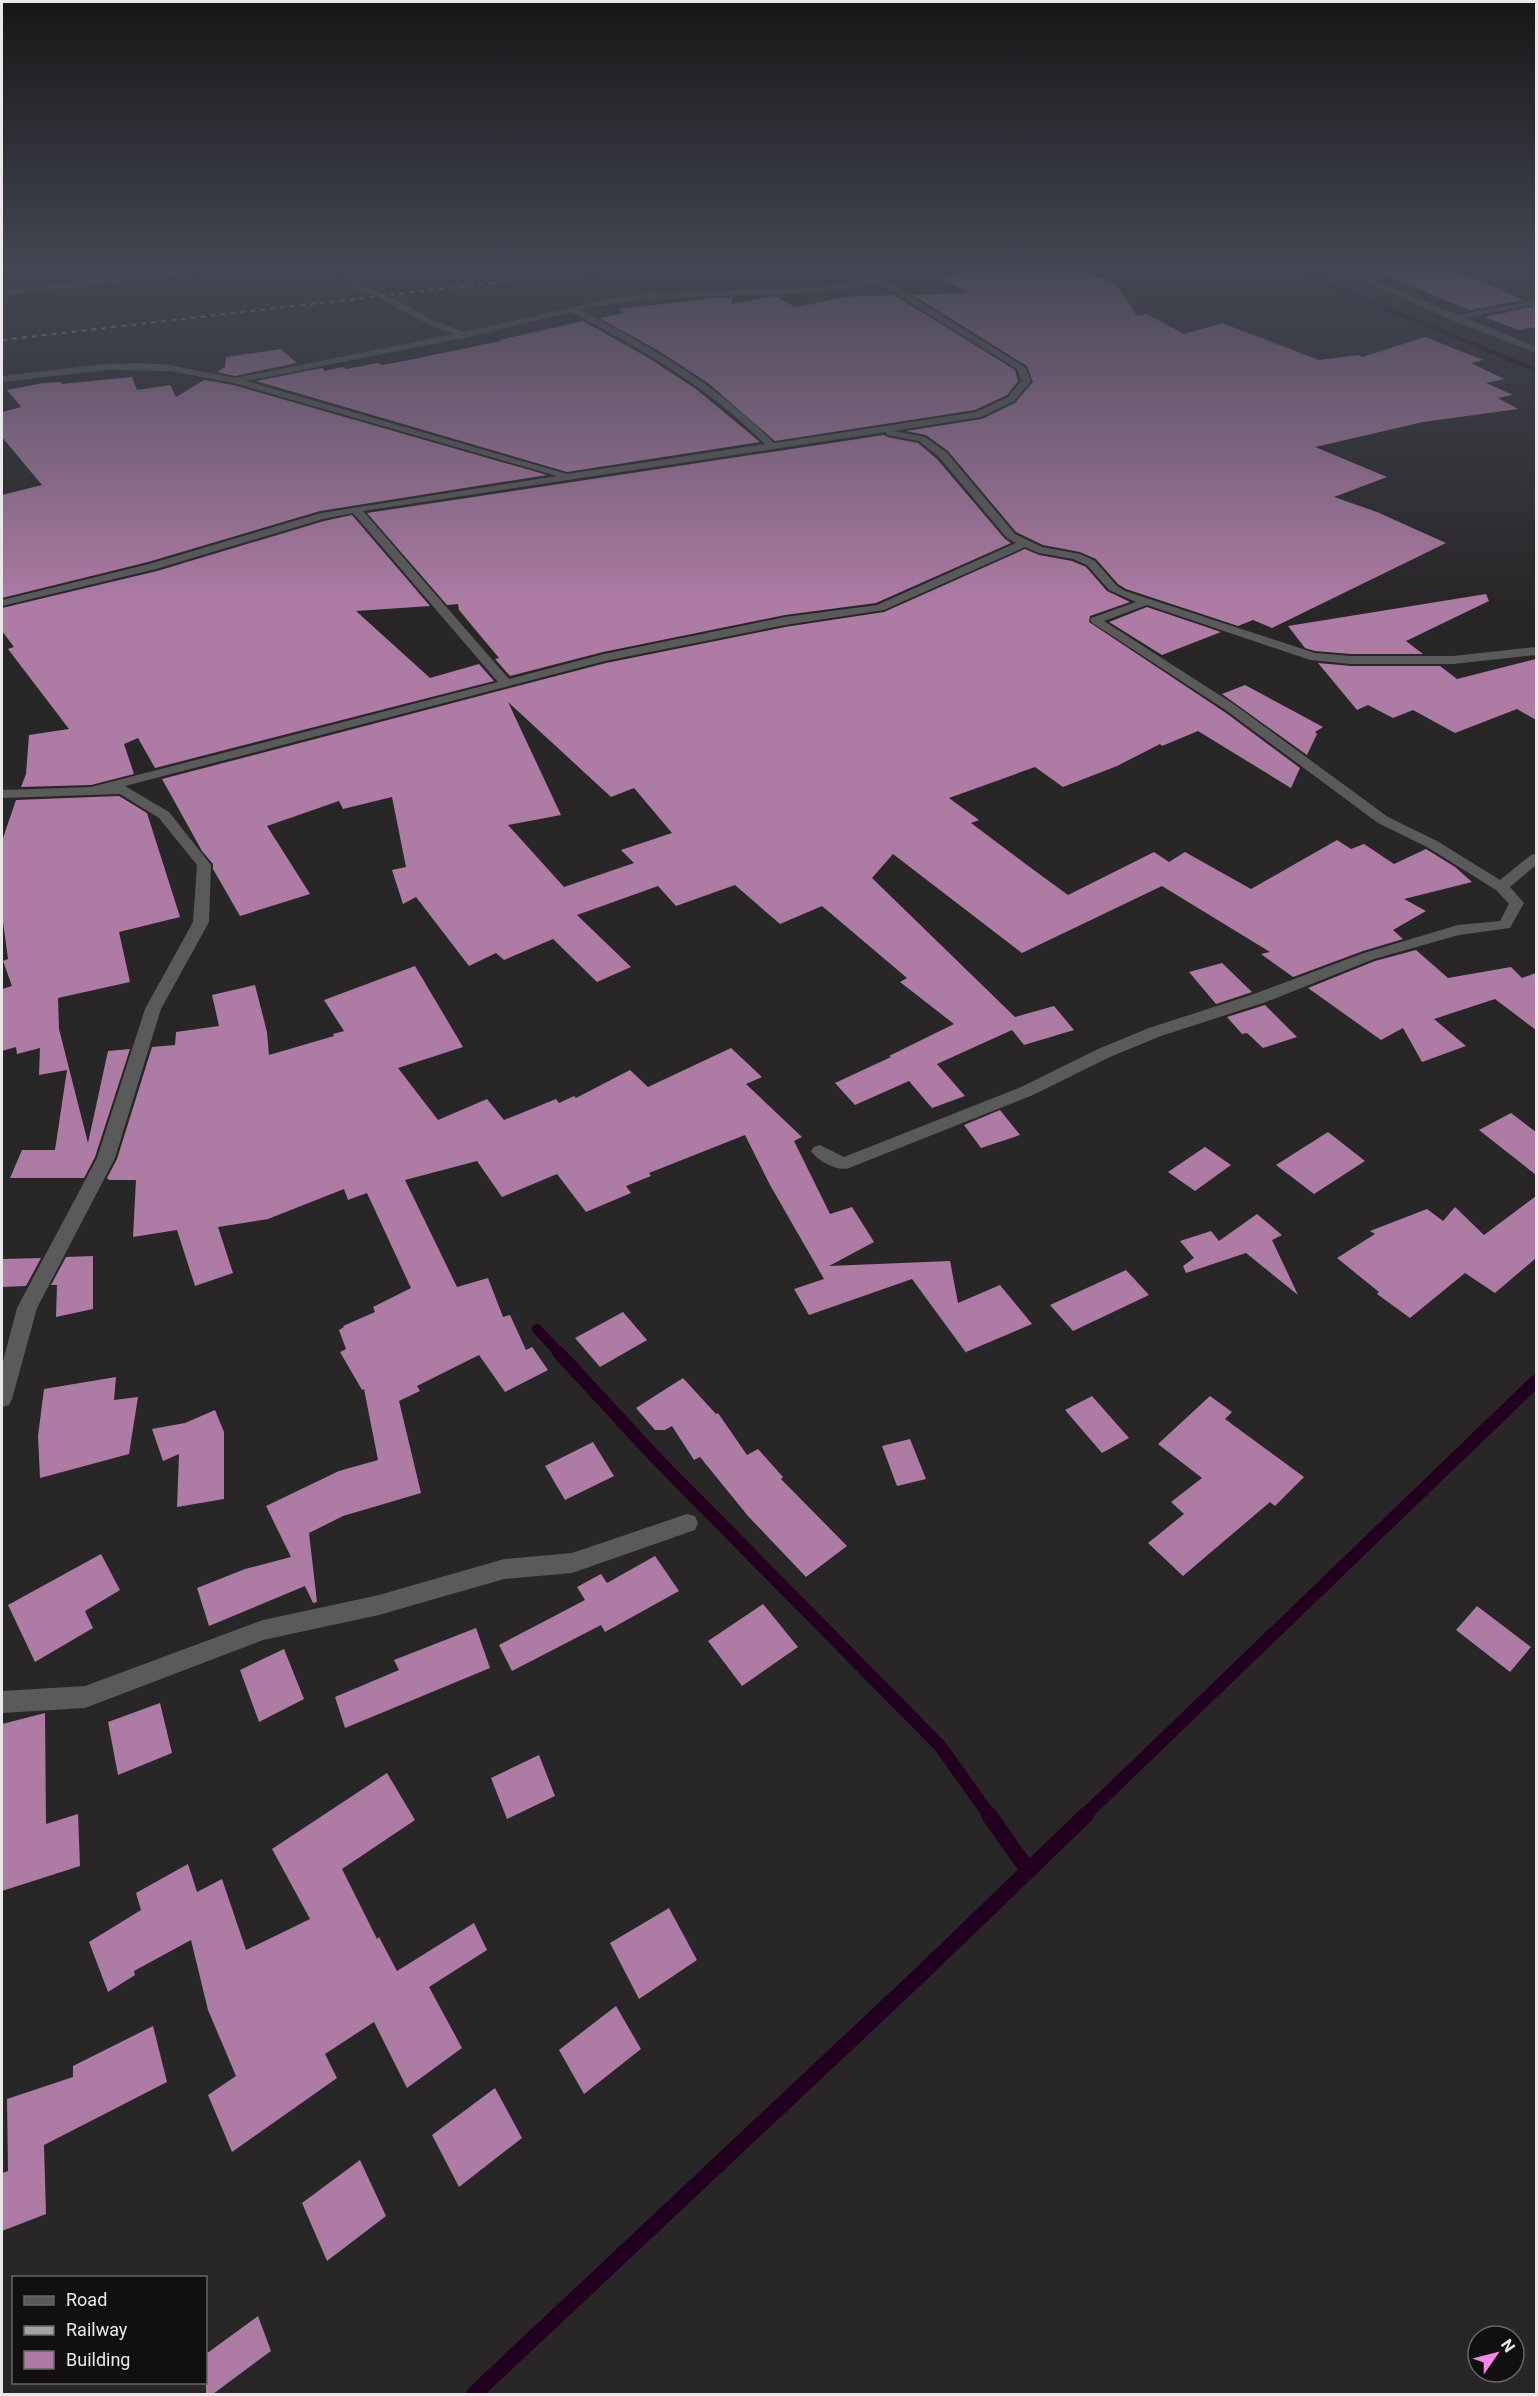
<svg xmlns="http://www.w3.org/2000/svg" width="1538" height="2396" font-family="Roboto,sans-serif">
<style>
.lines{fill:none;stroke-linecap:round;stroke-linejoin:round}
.stream-far3{stroke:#240020;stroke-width:5}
.stream-far2{stroke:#240020;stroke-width:10}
.stream-far1{stroke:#240020;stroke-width:13}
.stream{stroke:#240020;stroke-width:16}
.building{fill:#ad7ba4;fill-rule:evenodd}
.street{fill:#5b5a5b;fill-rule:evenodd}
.rail{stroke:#a5a3a5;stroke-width:2;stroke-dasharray:5 5;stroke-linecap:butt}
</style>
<rect width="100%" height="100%" fill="#292628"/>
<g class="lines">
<!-- stream-far3 -->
<path class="stream-far3" d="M1288,268L1536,370"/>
<!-- stream-far2 -->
<path class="stream-far2" d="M537,1329L560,1354"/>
<!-- stream-far1 -->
<path class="stream-far1" d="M558,1352L655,1457L940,1746L990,1816
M1084,1816L1536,1381"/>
<!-- stream -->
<path class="stream" d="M989,1815L1028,1870
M474,2394L920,1975L1086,1815"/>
</g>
<!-- building -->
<path class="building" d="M983,268H1073L1116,284L1137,316L1147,314L1184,334L1222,323L1319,360L1359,355L1362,357L1425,337L1483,360L1471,363L1504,379L1486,383L1513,395L1498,398L1518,409L1423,422L1315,447L1387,477L1334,497L1377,512L1446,543L1272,628L1253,620L1238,626L1126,589L1118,584L1096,559L1080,552L1043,545L1016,532L948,451L926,435L906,431L982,419L1015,403L1033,382L1027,366L913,295L969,293L938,278Z
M1369,268H1449L1524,300L1469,310Z
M894,295L1015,370L1018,381L1007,395L975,410L775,441L708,383L659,351L599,318L624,313L618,309L714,298H732L731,304L775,296L796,307L845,297Z
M1536,306V327L1518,330L1485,317Z
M583,321L647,357L696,389L760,442L567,472L256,381L322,368L325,371L342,367L346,369L378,363L382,365L399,362L501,341L499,340Z
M281,349L297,363L235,376L217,372L225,367L226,357Z
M132,377L137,390L170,385L176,397L204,380L233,385L547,475L320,511L148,562L2,598V495L42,485L2,437V412L21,407L7,390L43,383L61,382V384Z
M884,435L887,437L918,443L937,459L1005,539L1011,543L876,603L785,615L603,652L510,676L495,659L499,658L459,610L458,604L447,605L367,513Z
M352,515L430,606L356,611L430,678L479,664L494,681L155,768L138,738L124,744L134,774L91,785L21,787L26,774L29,735L69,729L8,649L14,647L2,631V608L157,571L324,521Z
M1025,549L1039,555L1072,561L1086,567L1107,591L1130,602L1090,616L1089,622L1226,713L1300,768L1291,788L1198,731L1162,746L1160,744L1117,766L1063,787L1035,767L949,798L979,820L971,823L1031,868L1068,895L1154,852L1169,862L1185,852L1251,889L1337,840L1351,849L1364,844L1394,864L1426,849L1455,867L1472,882L1404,899L1426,911L1393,930L1403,939L1363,951L1293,977L1261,954L1270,952L1162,886L1022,953L893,854L872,878L1015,1017L1054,1006L1074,1030L1024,1045L1012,1030L937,1064L965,1096L932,1108L909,1081L855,1105L835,1083L891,1057L889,1056L954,1024L900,982L907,978L822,906L780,924L735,885L676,906L658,886L577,915L631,967L597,982L553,939L504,960L496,953L469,966L416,897L403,904L392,870L406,867L392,797L343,809L339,801L267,826L310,894L240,916L213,869V864L202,851L162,779L606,663L785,627L884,612ZM508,702L611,797L634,788L672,833L621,850L634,863L564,887L508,825L561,815Z
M1486,594L1489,601L1406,641L1423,654H1351L1315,651L1305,648L1288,626Z
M1147,607L1221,632L1162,655L1109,622Z
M1536,659V720L1517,709L1455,733L1413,710L1393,718L1368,705L1357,710L1318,663L1351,666H1440L1457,679Z
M1245,685L1323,727L1315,732L1317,734L1307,755L1222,694Z
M119,796L147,813L180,917L119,932L130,982L58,998L59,1029L88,1143L108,1051L130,1049L95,1157L84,1178H10L22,1150H55L67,1070L39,1075L40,1048L17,1054L16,1047L2,1051V989L12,986L3,961L8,959L2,915V841L16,800Z
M1416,950L1448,978L1511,967L1522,978L1536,973V1030L1495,999L1434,1019L1466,1046L1422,1062L1403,1028L1381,1040L1308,988L1375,961Z
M1222,963L1252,992L1216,1004L1189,972Z
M415,966L463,1047L398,1068L438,1120L487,1099L504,1120L556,1099L559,1103L574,1096L576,1098L630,1070L648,1087L731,1048L762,1077L746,1084L802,1137L794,1141L830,1214L852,1207L874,1242L829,1266L950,1261L958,1303L1000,1285L1032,1324L966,1352L967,1354L912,1279L809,1315L794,1289L824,1279L770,1185L745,1135L649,1173L651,1176L626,1186L631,1193L586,1212L557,1174L502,1197L477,1161L405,1180L457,1287L488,1278L503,1317L510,1315L526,1350L532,1347L548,1370L505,1392L479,1355L417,1386L420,1391L399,1401L421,1493L343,1516L309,1533L317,1602L313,1603L305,1586L209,1626L197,1588L245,1569L291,1557L266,1506L339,1471L378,1460L364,1389L362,1390L340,1352L346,1349L339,1330L344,1327L343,1326L375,1312L373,1307L411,1288L367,1193L348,1200L344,1189L268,1219L218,1227L233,1273L195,1286L177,1230L133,1237L136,1180H109L107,1178L117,1159L152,1047L175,1045L176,1032L219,1026L212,995L255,985L267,1032L269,1055L334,1036L333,1034L344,1031L324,1000Z
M1265,1005L1297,1037L1263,1048L1247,1033L1242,1034L1227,1017Z
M1000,1110L1020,1135L981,1148L964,1125Z
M1511,1113L1536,1132V1175L1479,1130Z
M1328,1132L1365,1161L1314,1194L1276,1165Z
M1205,1147L1231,1165L1195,1191L1168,1172Z
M1536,1196V1258L1495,1293L1465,1273L1410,1318L1377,1294L1379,1292L1337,1258L1375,1234L1370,1231L1427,1209L1443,1221L1455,1207L1484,1235Z
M1257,1214L1282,1235L1272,1240L1298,1295L1246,1253L1186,1273L1183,1266L1194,1258L1180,1241L1211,1231L1219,1241Z
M93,1256V1309L56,1317L57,1285H51L66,1257Z
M41,1258L26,1286L2,1287V1259Z
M1126,1270L1149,1295L1073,1331L1050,1305Z
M623,1312L647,1340L600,1367L575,1338Z
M116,1377L114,1400L138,1397L129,1454L40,1478L38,1436L44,1389Z
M683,1378L716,1414L718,1413L747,1455L758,1449L783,1477L781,1479L847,1546L806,1577L748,1516L700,1457L694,1460L672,1426L665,1430H655L636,1408Z
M1092,1396L1129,1438L1102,1453L1065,1410Z
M1210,1396L1232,1412L1225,1419L1304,1477L1275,1506L1270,1502L1183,1576L1148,1543L1184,1514L1171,1502L1202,1478L1158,1444Z
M215,1410L224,1432V1499L177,1507L179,1454L163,1461L152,1429L185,1423Z
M910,1439L926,1479L897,1486L882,1446Z
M593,1442L614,1476L565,1500L545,1466Z
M101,1554L120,1590L85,1611L93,1628L35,1662L8,1605Z
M655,1556L679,1591L605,1632L601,1625L512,1671L499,1645L585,1600L577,1587L601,1574L607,1583Z
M763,1604L798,1647L742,1686L708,1641Z
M1477,1606L1531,1647L1510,1672L1456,1630Z
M476,1628L490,1668L345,1728L335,1697L399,1670L394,1660Z
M284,1649L304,1699L259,1722L240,1670Z
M160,1703L172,1753L118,1775L108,1722Z
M45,1713L46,1824L78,1814L80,1866L2,1891V1724Z
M539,1755L555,1796L507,1819L491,1778Z
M387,1773L415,1820L342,1869L377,1939L379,1937L397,1971L474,1923L487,1950L429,1987L462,2048L407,2088L374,2022L325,2054L337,2078L232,2152L208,2095L236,2076L208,2010L191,1940L134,1971L135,1975L108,1992L89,1942L141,1910L136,1893L188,1864L197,1892L222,1879L246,1950L310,1919L272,1849Z
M669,1908L697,1960L639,1999L610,1943Z
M616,2006L641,2049L584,2094L559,2050Z
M153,2026L167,2082L44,2145L46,2214L2,2231V2173L8,2171L7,2099L73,2077V2066Z
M495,2088L522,2138L459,2187L432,2135Z
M360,2160L386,2216L327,2261L302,2203Z
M258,2316L271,2351L213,2394H206V2354Z"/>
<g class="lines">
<!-- street -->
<path class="street" d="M205,268H234L2,295V291Z
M340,268H348L361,285L385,294L435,321L464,332L614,298L648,294L821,287L878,278L891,268H901L885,280L1026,368L1031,381L1014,401L981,417L893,431L925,437L947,453L1015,534L1042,547L1080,554L1095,561L1117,586L1125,591L1315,653L1351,656H1453L1536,647V655L1453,664H1351L1310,660L1147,605L1104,621L1235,705L1388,817L1437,841L1500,880L1531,855L1536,854V865L1510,887L1524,903L1510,928L1459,935L1374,959L1266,1002L1161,1036L1110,1057L1033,1095L849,1168C838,1172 818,1161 811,1151L814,1147L820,1145L844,1157L1021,1087L1098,1049L1149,1028L1254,994L1364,953L1458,925L1500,921L1509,904L1496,890L1427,847L1378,823L1227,711L1091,622V618L1136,602L1109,590L1087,565L1073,559L1039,553L1025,547L884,610L785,625L605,661L125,786L169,812L211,865L209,922L161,1009L115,1158L37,1308L12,1399L9,1405L2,1407V1365L17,1308L97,1158L145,1009L193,922L197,865L159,818L120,794L2,798V790L91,787L498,682L353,513L323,519L156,569L2,606V600L149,564L321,513L557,476L234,383L170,371L107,370L2,382V376L107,364L139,363L170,365L235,378L454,334L429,325L379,298L355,289ZM879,283L1017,369L1021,381L1008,397L976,412L774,443C716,384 653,348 580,310C659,292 739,298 819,292C839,290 859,286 879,283ZM571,312C642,349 708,387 765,444L567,474L246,381L464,338ZM886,432L887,435L919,441L939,457L1007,538L1016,543L877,605L785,617L604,654L509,679L363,511Z
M1334,268H1346L1458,315L1536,300V304L1466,318L1536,347V353L1451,320Z
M687,1514L695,1516L698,1523L695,1530L572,1573L504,1579L379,1615L263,1640L85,1708L2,1713V1691L85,1686L263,1620L379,1595L504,1559L572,1553Z"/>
<!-- rail -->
<path class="rail" d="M2,340L621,268"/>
</g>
<!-- sky -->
<linearGradient id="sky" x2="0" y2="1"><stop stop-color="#171516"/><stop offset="0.44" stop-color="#434753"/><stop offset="1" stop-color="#434753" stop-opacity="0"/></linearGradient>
<rect width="1538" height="604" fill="url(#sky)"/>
<!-- border -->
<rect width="1538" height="2396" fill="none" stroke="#eae8ea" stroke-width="6"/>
<!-- legend -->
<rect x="12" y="2276" width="195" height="108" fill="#110f10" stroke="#686667" stroke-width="1.5"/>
<rect x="24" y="2296" width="30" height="9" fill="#5b5a5b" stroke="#686667" stroke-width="1.5"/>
<text x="66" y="2306" font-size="18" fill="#eae8ea">Road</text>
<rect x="24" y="2326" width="30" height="9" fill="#a5a3a5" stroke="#686667" stroke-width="1.5"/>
<text x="66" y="2336" font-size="18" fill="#eae8ea">Railway</text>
<rect x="24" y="2351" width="30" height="18" fill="#ad7ba4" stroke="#686667" stroke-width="1.5"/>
<text x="66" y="2366" font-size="18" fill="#eae8ea">Building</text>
<!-- north arrow -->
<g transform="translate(1496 2354) rotate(55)"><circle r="28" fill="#110f10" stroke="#686667" stroke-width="1.5"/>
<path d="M0-4.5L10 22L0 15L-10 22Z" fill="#f987e8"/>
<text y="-9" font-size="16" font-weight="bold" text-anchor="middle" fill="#eae8ea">N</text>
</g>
</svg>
